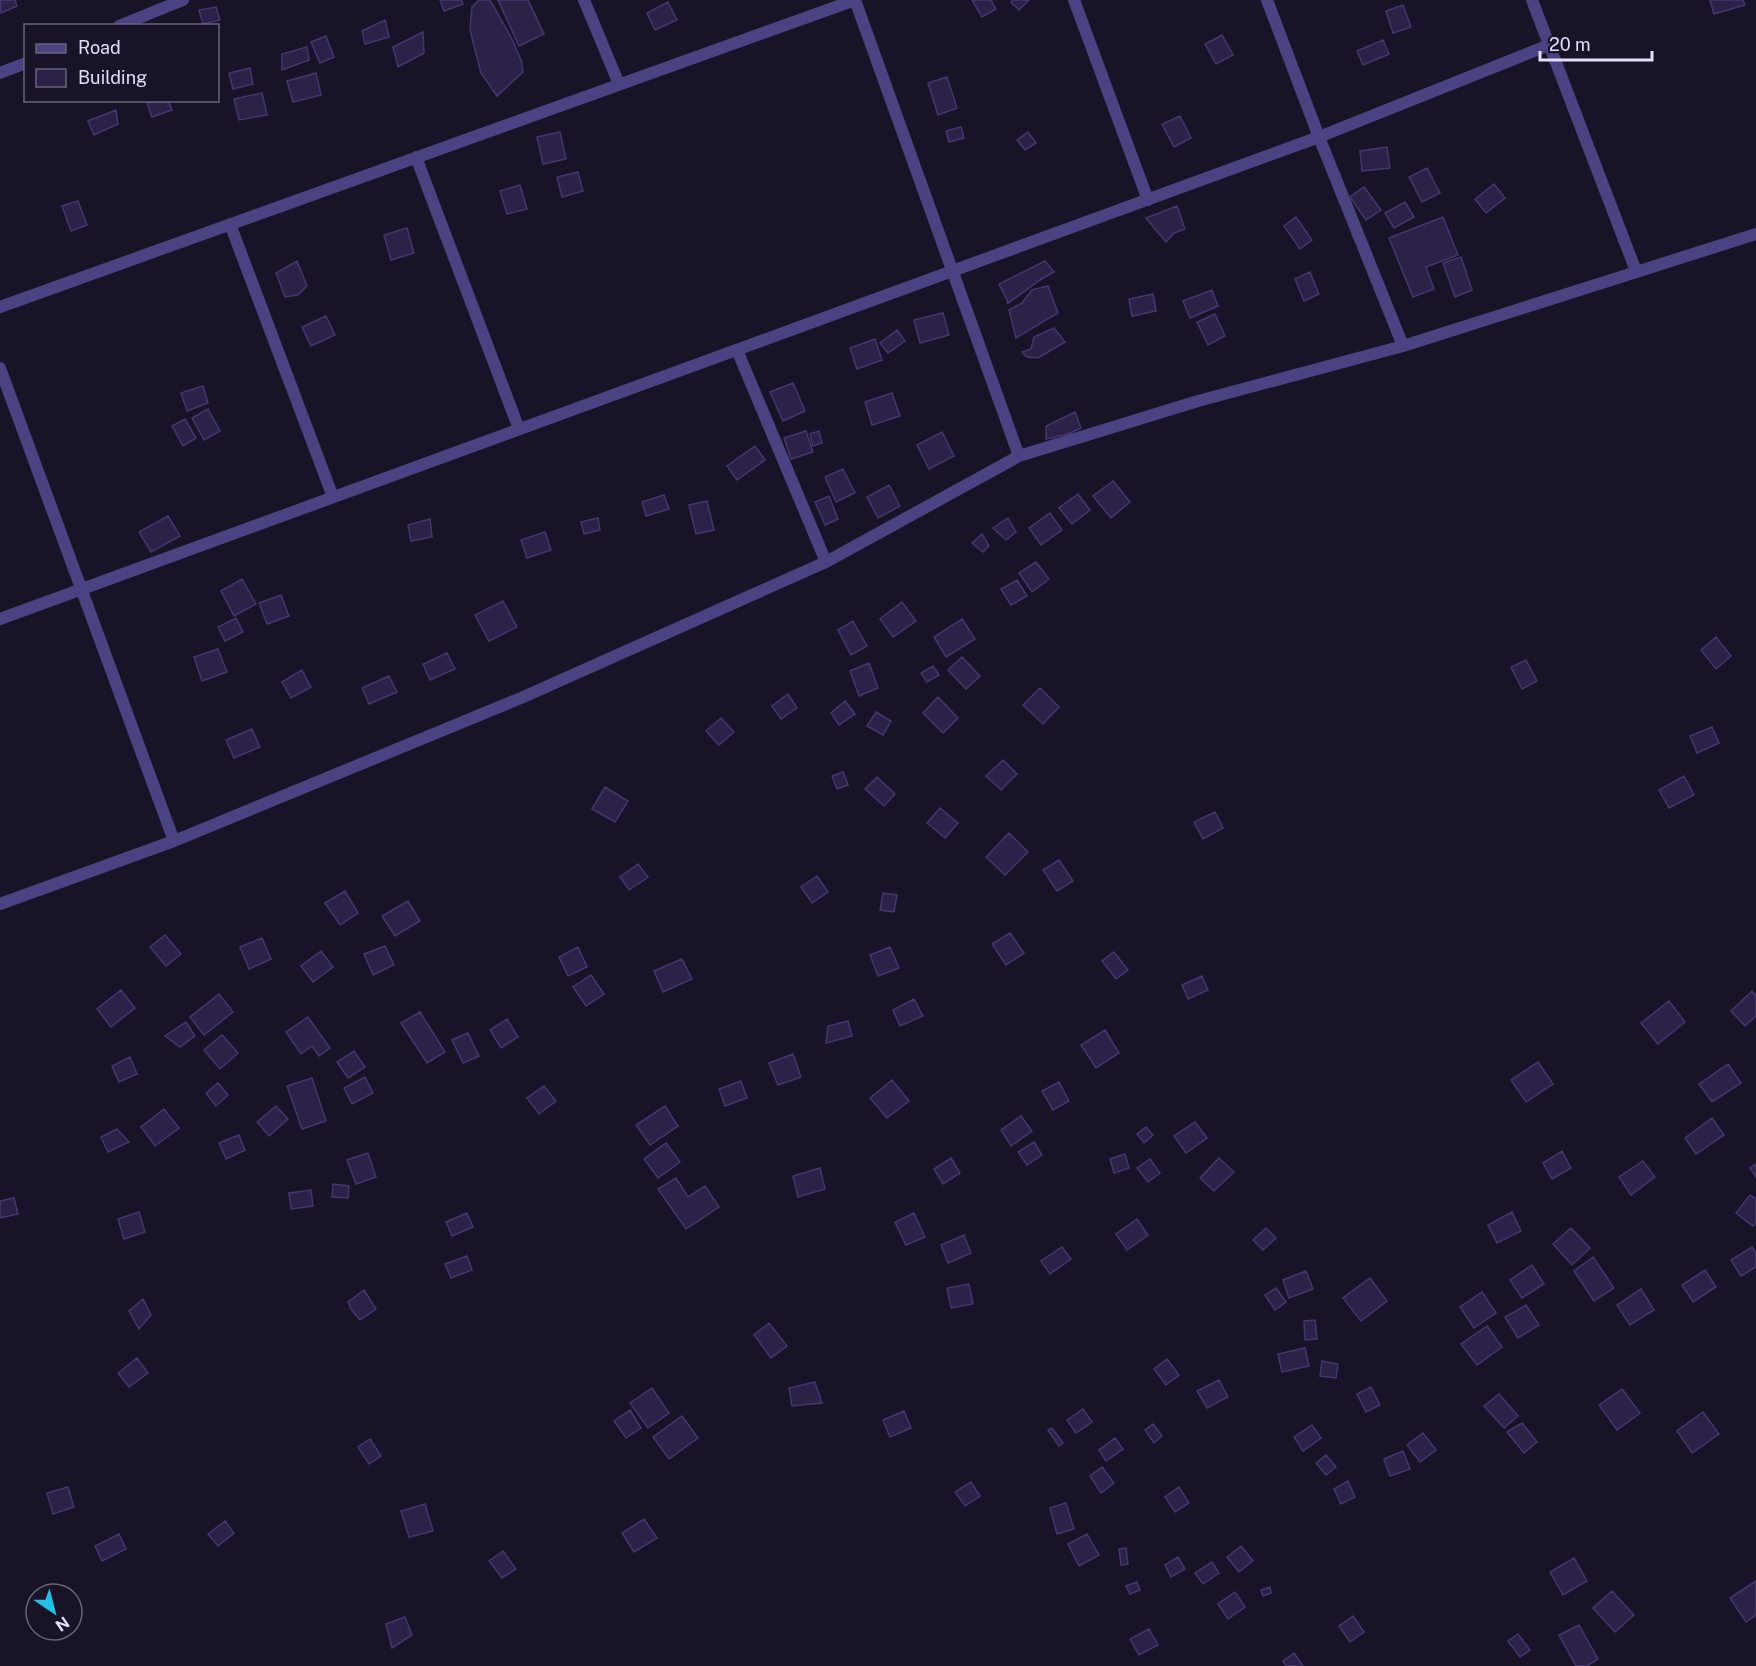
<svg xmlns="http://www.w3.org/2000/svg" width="1756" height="1666" font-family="'Public Sans',sans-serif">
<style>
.building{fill:#2c2146;stroke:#463670;stroke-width:1.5}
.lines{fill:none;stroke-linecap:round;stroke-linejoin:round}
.minor{stroke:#4b4381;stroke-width:12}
</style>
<rect width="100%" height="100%" fill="#181327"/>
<!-- building -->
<path class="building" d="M0,0H15L17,6L1,13Z
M440,0H461L463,4L444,11Z
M479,0H490L512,39L521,60L523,72L497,96L481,73L470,30L472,7Z
M498,0H528L544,34L519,46Z
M972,0H991L996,9L982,17Z
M1012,0H1029L1019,10L1011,2Z
M1710,0H1743L1745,5L1714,14Z
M668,2L677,20L655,30L647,13Z
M1403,5L1411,27L1393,33L1386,11Z
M216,7L220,20L203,24L199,10Z
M385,20L389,37L365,44L362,31Z
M423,32L424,53L398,67L393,47Z
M1222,35L1233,55L1216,64L1205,44Z
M326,36L334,57L320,63L311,42Z
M1383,40L1389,54L1363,65L1357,51Z
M307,47L309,60L282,70V54Z
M250,68L253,84L233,89L229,73Z
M316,73L321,95L293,102L287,81Z
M947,77L957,108L938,115L928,83Z
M262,93L267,115L239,120L234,99Z
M155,100H168L172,110L152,117L147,103Z
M116,110L118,124L94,135L88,121Z
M1180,116L1191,138L1174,147L1162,124Z
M961,127L964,138L949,142L946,131Z
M560,132L566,159L543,164L537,137Z
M1028,132L1036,143L1025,150L1017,140Z
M1387,147L1390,168L1362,171L1360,151Z
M1427,168L1440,193L1422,202L1409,177Z
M578,172L583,191L562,197L557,177Z
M1494,184L1505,198L1486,213L1475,199Z
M520,185L527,209L507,214L500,191Z
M1364,187L1381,210L1366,220L1350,197Z
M78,201L87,225L71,231L62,206Z
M1405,202L1414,217L1394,228L1385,213Z
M1177,206L1185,229L1174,233L1166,242L1146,218Z
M1296,217L1312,240L1300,249L1284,226Z
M1443,217L1458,255L1426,267L1434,289L1413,297L1389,238Z
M407,228L414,253L391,260L384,235Z
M1461,257L1472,290L1455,297L1443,263Z
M297,261L307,286L298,295L285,297L276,273Z
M1045,261L1054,272L1040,280L1007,304L1008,302L999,284Z
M1310,272L1319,294L1304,301L1295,279Z
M1048,286L1058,313L1016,338L1009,310L1022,303L1032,290Z
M1212,290L1218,306L1190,318L1183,301Z
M1153,294L1156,311L1132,316L1129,299Z
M943,313L949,335L920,343L914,320Z
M1215,314L1225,336L1208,345L1197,322Z
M326,316L335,335L311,346L302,327Z
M1054,328L1065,342L1038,358L1027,357L1022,352L1031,349L1034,337Z
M897,330L905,341L888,353L880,343Z
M875,339L882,360L857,369L850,348Z
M793,383L805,411L783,421L770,392Z
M203,386L208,403L187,411L181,393Z
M892,393L900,416L872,425L865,402Z
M208,409L220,431L204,440L192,418Z
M1075,412L1081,428L1068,434L1046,439V426Z
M185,419L196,438L183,446L172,426Z
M806,431L813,452L791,459L784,438Z
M819,431L822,443L813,446L810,434Z
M942,432L954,456L929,469L917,445Z
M755,446L765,460L737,480L727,466Z
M843,469L855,493L836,502L825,477Z
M1113,481L1130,502L1111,518L1093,496Z
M889,485L900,506L878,518L867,497Z
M1078,494L1090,510L1072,524L1059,508Z
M664,495L669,509L646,516L642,502Z
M829,496L838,519L825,525L815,502Z
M707,501L714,530L696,534L689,505Z
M1050,513L1062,530L1041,545L1029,528Z
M168,516L180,536L151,552L139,532Z
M598,518L600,530L584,534L581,522Z
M1008,518L1016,532L1006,540L993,528Z
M430,519L432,537L411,541L408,525Z
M545,532L551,550L527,558L521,540Z
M982,534L989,546L983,552L972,543Z
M1036,562L1049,579L1032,592L1019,573Z
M242,579L256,604L234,616L221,591Z
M1017,580L1027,596L1011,605L1001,589Z
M281,595L289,616L267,624L259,603Z
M503,601L517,627L489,641L475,615Z
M902,602L916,621L893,637L880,619Z
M236,618L243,632L225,641L218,627Z
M962,619L975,639L946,657L934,637Z
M853,621L867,646L851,655L838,630Z
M1716,637L1731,656L1716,669L1701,650Z
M218,649L227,672L202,681L194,657Z
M447,653L455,669L430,680L423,664Z
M962,657L980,676L966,689L948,670Z
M1526,660L1537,681L1522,689L1511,667Z
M869,663L878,688L859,696L850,671Z
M933,666L939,675L927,682L921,673Z
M302,670L311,687L291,698L282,682Z
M389,676L397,692L369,704L362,688Z
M1040,688L1059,707L1043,724L1023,705Z
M788,694L797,708L781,719L772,706Z
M938,697L958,718L943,733L923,713Z
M845,701L855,714L839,725L831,713Z
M876,712L891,721L883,735L867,726Z
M721,718L734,732L719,745L706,731Z
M1712,727L1719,743L1697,753L1690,736Z
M252,729L260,747L234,758L226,740Z
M1003,760L1017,774L1001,790L986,776Z
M843,772L848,785L837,789L832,776Z
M1684,776L1694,795L1669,808L1659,790Z
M877,777L895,794L884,806L865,789Z
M605,787L628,801L615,822L592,809Z
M940,808L958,823L945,838L927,823Z
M1215,812L1223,828L1203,839L1194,822Z
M1009,833L1028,852L1005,875L986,857Z
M1059,860L1073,881L1057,891L1043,870Z
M638,864L648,877L629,890L620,877Z
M817,876L828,892L812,903L801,887Z
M345,891L358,913L340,925L325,903Z
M883,893L897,895L894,912L880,910Z
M408,901L420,921L395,936L382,916Z
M1010,933L1024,953L1006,965L992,944Z
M165,935L181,954L166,966L150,947Z
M262,938L271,959L249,969L240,947Z
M385,946L394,965L373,975L364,954Z
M578,947L587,967L568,976L559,957Z
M890,947L899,968L878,976L870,955Z
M321,951L333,967L313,982L301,966Z
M1114,952L1128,970L1116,979L1102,961Z
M682,959L692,979L663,992L654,971Z
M591,975L604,994L586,1006L573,987Z
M1202,976L1208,990L1188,999L1182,985Z
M121,990L135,1008L111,1027L97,1009Z
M1752,991L1756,996V1016L1745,1026L1731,1011Z
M219,994L233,1012L204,1035L190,1017Z
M914,999L923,1016L900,1026L893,1010Z
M1669,1001L1685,1022L1658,1044L1641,1023Z
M420,1012L445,1052L427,1063L401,1023Z
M308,1017L330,1048L319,1056L312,1046L301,1054L286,1032Z
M507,1019L518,1037L501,1048L490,1030Z
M848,1021L852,1036L826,1043L828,1026Z
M186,1022L195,1036L180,1047L165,1036Z
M1105,1030L1119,1053L1096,1068L1081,1045Z
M468,1033L479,1056L463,1063L452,1040Z
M222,1035L238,1053L220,1069L204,1050Z
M354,1051L365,1067L348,1078L337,1062Z
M793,1054L801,1077L778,1085L769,1063Z
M130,1057L137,1074L119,1082L112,1066Z
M1538,1062L1553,1084L1526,1102L1511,1080Z
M1728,1064L1741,1083L1712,1102L1699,1084Z
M365,1077L373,1093L352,1104L344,1088Z
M312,1078L326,1121L302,1129L287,1086Z
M892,1080L909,1101L887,1118L870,1098Z
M741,1081L747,1098L725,1106L719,1089Z
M1059,1082L1069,1101L1053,1110L1042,1091Z
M218,1083L228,1095L216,1106L206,1093Z
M544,1086L556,1101L539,1114L527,1098Z
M276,1106L288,1119L269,1136L257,1122Z
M665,1106L678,1126L650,1145L636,1125Z
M164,1109L179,1128L155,1146L141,1127Z
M1021,1116L1032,1131L1011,1146L1001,1130Z
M1712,1118L1724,1135L1696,1154L1685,1138Z
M1195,1122L1207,1138L1186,1153L1174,1136Z
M1146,1127L1153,1135L1144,1143L1137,1134Z
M117,1129L129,1142L108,1152L101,1137Z
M239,1135L245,1150L226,1159L219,1143Z
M1034,1142L1042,1155L1027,1165L1018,1152Z
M666,1143L680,1162L658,1178L644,1159Z
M1562,1151L1571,1168L1552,1179L1543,1163Z
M368,1153L376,1177L356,1184L347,1160Z
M1125,1154L1129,1168L1114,1173L1110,1159Z
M951,1158L960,1173L943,1184L934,1169Z
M1219,1158L1234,1172L1214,1191L1200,1178Z
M1150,1159L1160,1173L1148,1182L1137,1168Z
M1643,1161L1655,1177L1631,1195L1619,1177Z
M1756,1164V1177L1750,1168Z
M820,1168L825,1189L798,1197L793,1176Z
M676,1178L688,1197L705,1186L719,1207L686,1229L658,1189Z
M333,1184L349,1186L348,1198L332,1197Z
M311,1190L313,1206L291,1209L289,1193Z
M1750,1195L1756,1199V1223L1753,1226L1736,1213Z
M14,1198L18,1214L0,1218V1201Z
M139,1212L145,1232L124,1239L118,1219Z
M1512,1212L1521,1231L1497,1243L1488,1225Z
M467,1213L473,1227L452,1236L446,1222Z
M914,1213L925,1237L906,1245L895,1222Z
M1137,1219L1148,1235L1127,1250L1116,1234Z
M1266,1228L1276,1238L1263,1250L1253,1240Z
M1571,1228L1590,1248L1572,1265L1553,1244Z
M964,1235L971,1253L948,1263L941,1245Z
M1062,1247L1071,1259L1050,1274L1041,1261Z
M1752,1247L1756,1253V1267L1741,1276L1731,1260Z
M467,1256L472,1270L451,1278L445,1264Z
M1593,1257L1614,1288L1594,1301L1574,1271Z
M1532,1265L1544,1284L1522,1298L1510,1280Z
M1705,1270L1716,1287L1693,1302L1682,1285Z
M1306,1271L1313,1289L1289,1298L1283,1280Z
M1370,1278L1387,1301L1361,1321L1343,1298Z
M969,1284L973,1304L951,1308L947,1288Z
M1276,1288L1286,1302L1275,1310L1265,1295Z
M1641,1289L1654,1310L1630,1325L1617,1305Z
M364,1290L376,1309L360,1320L351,1309L348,1302Z
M1482,1292L1496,1313L1474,1328L1460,1307Z
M143,1299L151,1315L139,1329L129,1311Z
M1526,1305L1539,1325L1518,1338L1505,1317Z
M1315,1320L1317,1339L1305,1340L1304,1321Z
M769,1323L787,1346L771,1358L754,1335Z
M1487,1326L1502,1347L1477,1365L1461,1344Z
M1305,1348L1309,1366L1282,1372L1278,1354Z
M137,1358L148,1373L129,1387L118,1373Z
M1167,1359L1179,1375L1166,1385L1154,1369Z
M1322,1361L1338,1364L1336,1378L1320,1376Z
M1219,1380L1228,1397L1207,1408L1197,1391Z
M815,1382L822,1403L792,1406L789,1388Z
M1371,1387L1380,1405L1366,1412L1357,1394Z
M652,1388L669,1413L648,1428L630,1403Z
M1622,1389L1640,1413L1617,1430L1599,1405Z
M1499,1394L1518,1416L1504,1428L1484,1406Z
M1083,1409L1092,1422L1076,1433L1067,1420Z
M630,1410L641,1428L626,1438L614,1421Z
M904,1411L911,1428L890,1437L883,1420Z
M1703,1412L1719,1434L1692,1453L1677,1431Z
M682,1416L698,1438L669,1459L653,1437Z
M1522,1423L1537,1442L1524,1453L1507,1432Z
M1153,1424L1162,1436L1154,1443L1145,1430Z
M1312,1425L1321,1438L1303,1451L1294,1437Z
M1052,1428L1063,1443L1059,1446L1048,1430Z
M1423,1433L1436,1450L1420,1462L1407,1445Z
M1115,1438L1123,1449L1106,1461L1099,1450Z
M370,1439L381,1456L369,1464L358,1447Z
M1403,1451L1410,1469L1390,1476L1384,1459Z
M1326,1455L1336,1467L1326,1475L1316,1463Z
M1102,1467L1114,1483L1101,1493L1090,1476Z
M1348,1481L1355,1497L1341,1504L1334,1489Z
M971,1482L980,1496L965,1506L955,1492Z
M68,1487L74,1507L53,1514L47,1493Z
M1179,1487L1189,1503L1175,1512L1165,1497Z
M1066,1503L1074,1529L1057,1534L1050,1508Z
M425,1504L433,1531L409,1537L401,1511Z
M644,1519L657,1538L634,1552L622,1533Z
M225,1521L234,1533L218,1546L208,1534Z
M119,1534L126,1549L102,1561L95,1546Z
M1087,1534L1099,1555L1079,1566L1068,1544Z
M1241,1546L1253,1561L1239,1572L1227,1557Z
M1126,1548L1128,1564L1121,1565L1119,1549Z
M503,1551L516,1569L502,1578L489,1561Z
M1178,1557L1185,1569L1171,1577L1165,1565Z
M1574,1558L1587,1581L1563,1595L1550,1572Z
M1212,1562L1219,1573L1203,1584L1195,1573Z
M1756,1581V1615L1746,1622L1730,1598Z
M1137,1582L1140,1590L1130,1594L1126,1586Z
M1270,1587L1271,1593L1263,1596L1261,1590Z
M1612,1591L1634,1615L1615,1632L1593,1608Z
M1235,1592L1245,1607L1228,1619L1218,1604Z
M1353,1616L1364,1632L1350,1642L1339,1626Z
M405,1617L412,1635L392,1648L386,1624Z
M1579,1625L1598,1659L1587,1666H1576L1559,1635Z
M1149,1629L1158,1645L1139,1655L1130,1639Z
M1518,1634L1530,1650L1520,1657L1508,1641Z
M1294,1653L1303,1666H1286L1283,1661Z"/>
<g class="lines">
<!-- minor -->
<path class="minor" d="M584,0L619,84
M855,0L1019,456
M1074,0L1148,200
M1267,0L1319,137L1403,346
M1532,0L1636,271
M119,26L183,0
M0,73L26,63
M416,157L519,429
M230,224L333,497
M0,307L855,0
M737,350L826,562
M0,368L174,841
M0,619L1319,137L1549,45
M0,904L174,841L521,698L826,562L1019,456L1198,401L1403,346L1756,234"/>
</g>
<!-- legend -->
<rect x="24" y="24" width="195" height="78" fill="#181327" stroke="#69647c" stroke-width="1.5"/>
<rect x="36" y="44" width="30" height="9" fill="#4b4381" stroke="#69647c" stroke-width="1.5"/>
<text x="78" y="54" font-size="18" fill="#e3ddfb">Road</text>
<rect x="36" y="69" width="30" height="18" fill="#2c2146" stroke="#69647c" stroke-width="1.5"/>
<text x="78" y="84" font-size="18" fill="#e3ddfb">Building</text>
<!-- north arrow -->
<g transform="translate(54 1612) rotate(145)"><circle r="28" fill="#181327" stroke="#69647c" stroke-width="1.5"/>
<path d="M0-4.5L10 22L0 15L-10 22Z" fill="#1fc3e6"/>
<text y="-9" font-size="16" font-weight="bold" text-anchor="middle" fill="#e3ddfb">N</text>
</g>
<!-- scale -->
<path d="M1540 51v9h112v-9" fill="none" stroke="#e3ddfb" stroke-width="3"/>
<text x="1549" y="51" font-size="18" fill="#e3ddfb" stroke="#181327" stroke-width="4.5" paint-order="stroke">20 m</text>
</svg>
